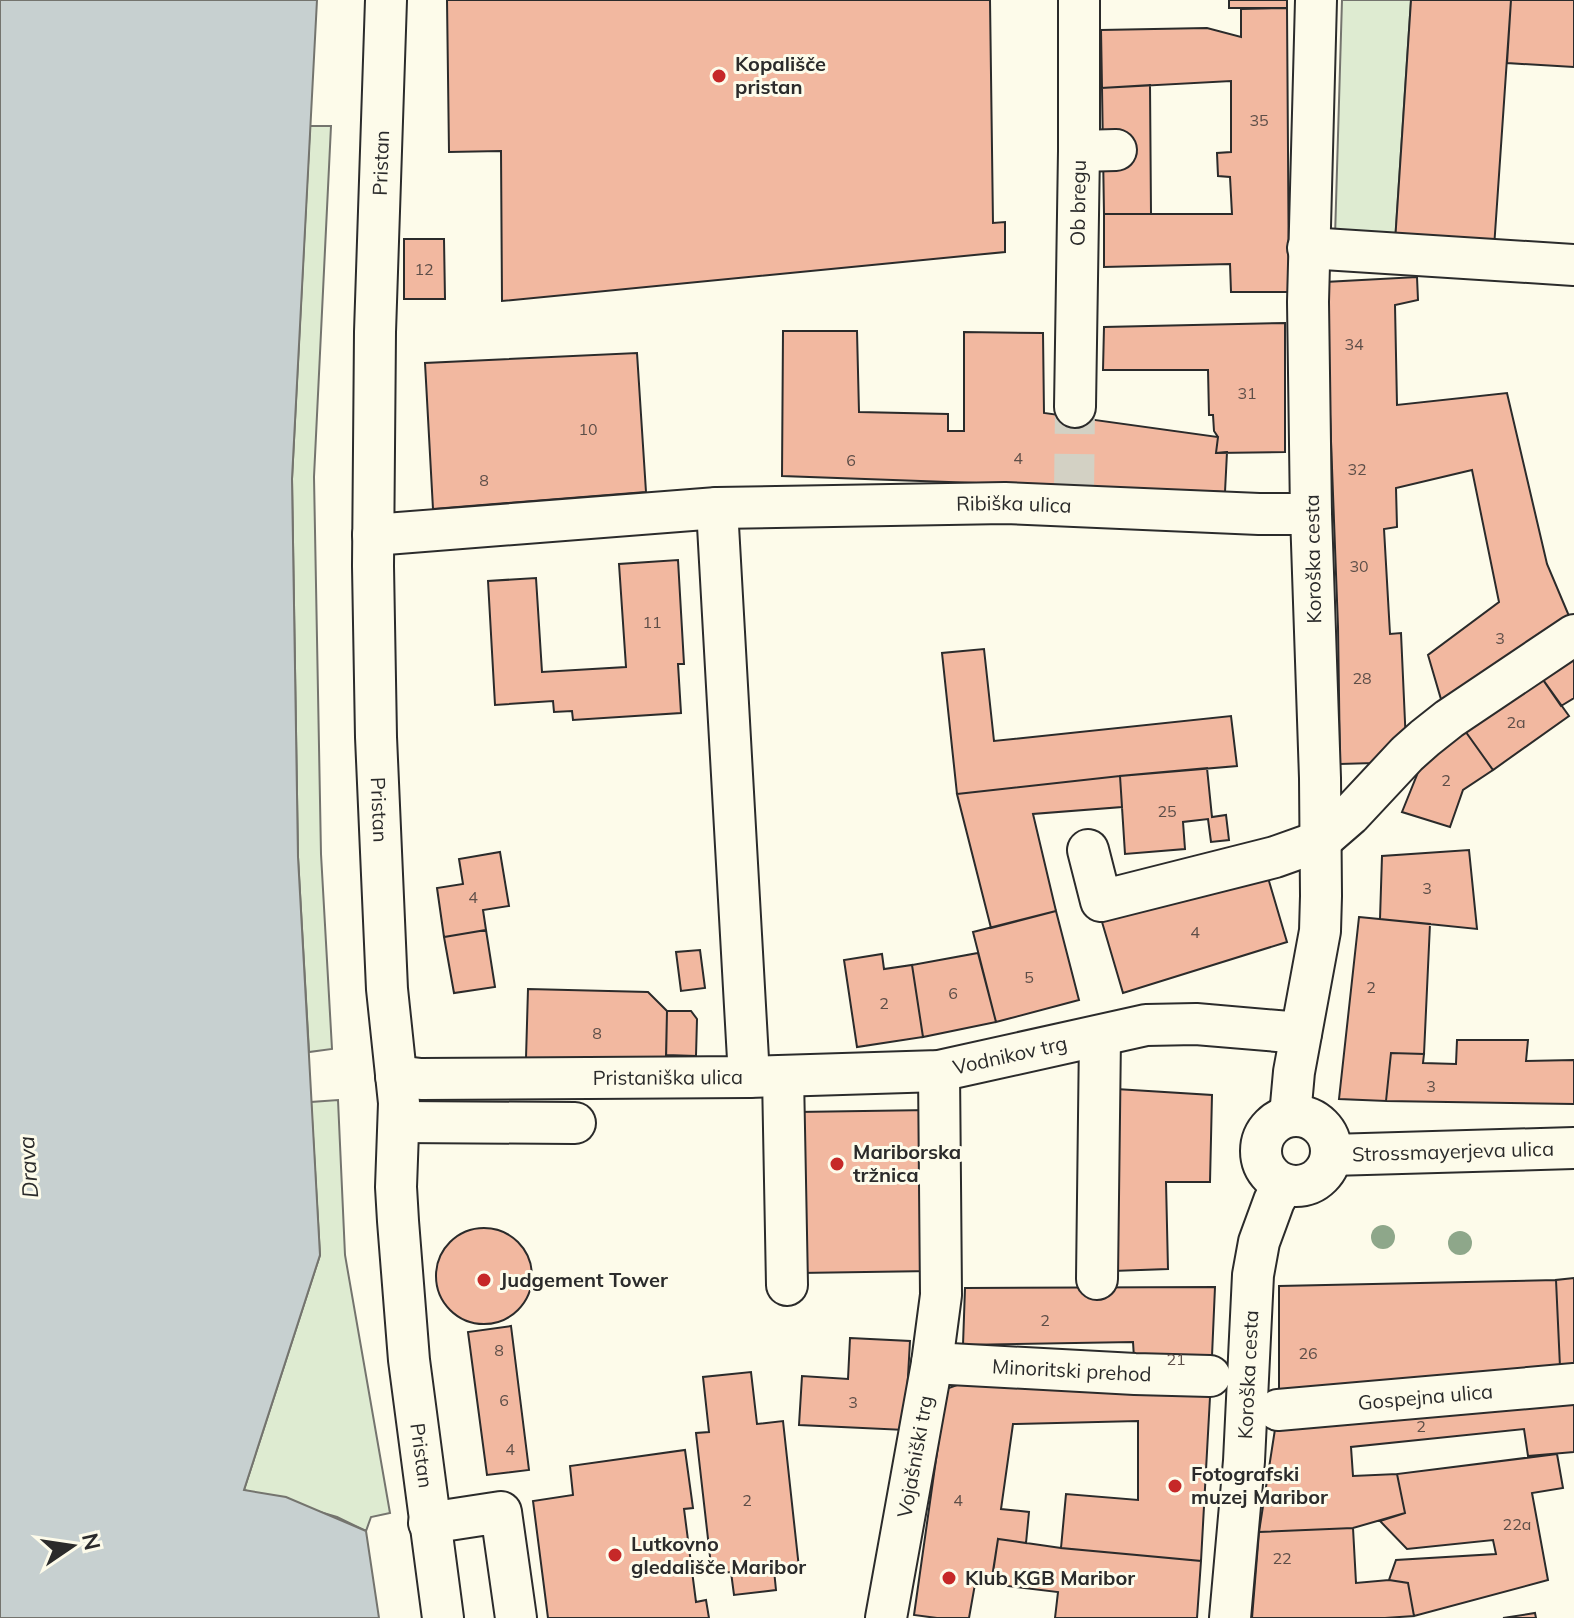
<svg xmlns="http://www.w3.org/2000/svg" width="1574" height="1618" font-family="Mulish,sans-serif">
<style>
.green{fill:#deebd1;stroke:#74746e;stroke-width:2}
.water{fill:#c7d0d0;stroke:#74746e;stroke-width:2}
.building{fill:#f2b8a0;stroke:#2b2b2b;stroke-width:2}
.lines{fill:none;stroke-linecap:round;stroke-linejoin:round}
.minor-tunnel{stroke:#d3d1c4;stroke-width:40;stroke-dasharray:40 20;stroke-linecap:butt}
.minor-casing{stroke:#2b2b2b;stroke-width:44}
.minor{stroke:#fdfbea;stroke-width:40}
.tree{fill:#8ea78a}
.poi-dot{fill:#c62828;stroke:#fdfbea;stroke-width:3}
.labels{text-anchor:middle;stroke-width:6;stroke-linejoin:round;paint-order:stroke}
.number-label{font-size:16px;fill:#5d4e48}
.poi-label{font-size:20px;font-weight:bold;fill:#2b2b2b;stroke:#fdfbea;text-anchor:start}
.street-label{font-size:20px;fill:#2b2b2b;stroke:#fdfbea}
.water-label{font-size:22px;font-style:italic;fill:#2b2b2b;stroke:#fdfbea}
</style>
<rect width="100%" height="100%" fill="#fdfbea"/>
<!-- green -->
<path class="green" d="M1342,0H1411L1395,242L1335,237Z
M310,126H331L314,477L321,854L332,1049L309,1052L298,857L292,479Z
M338,1100L345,1255L390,1513L371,1517L366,1531L337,1517L244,1490L320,1255L311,1102Z"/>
<!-- water -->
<path class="water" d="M0,0H317L292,479L298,857L320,1255L244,1490L286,1497L366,1531L379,1618H0Z"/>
<!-- building -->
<path class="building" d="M447,0H990L993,223L1005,222V252L502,301L501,151L449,152Z
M1229,0H1287V8H1229Z
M1411,0H1511L1494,248L1395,242Z
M1511,0H1574V67L1507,63Z
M1287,8L1289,292H1231L1230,264L1104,267V214H1232L1230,177L1218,176L1217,153L1231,152V81L1102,88L1101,30L1207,28L1241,37V9Z
M1150,85L1151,214H1104L1102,88Z
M404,239H444L445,299H404Z
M1417,277L1418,300L1395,305L1397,405L1507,393L1547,564L1569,616L1443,706L1428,655L1499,602L1472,470L1396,488L1397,527L1384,529L1390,634L1401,633L1406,744L1374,763L1340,764L1338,627L1325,282Z
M1285,323V452L1216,453L1218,437L1214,431L1213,415H1209L1208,370H1103L1104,327Z
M783,331H857L859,412L948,414V431H964V332L1043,333L1044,413L1218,437L1216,453L1227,452L1225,492L782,476Z
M637,353L646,492L433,509L425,363Z
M678,560L684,664H678L681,713L573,720L572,711L554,712L553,701L495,705L488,581L536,578L542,672L626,667L619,564Z
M984,649L994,741L1231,716L1237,766L1120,776L957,794L942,653Z
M1574,653V698L1561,706L1539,674Z
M1539,674L1569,716L1493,770L1463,728Z
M1463,728L1493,770L1463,790L1450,827L1402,812L1425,755Z
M1207,768L1212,817L1226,815L1229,840L1211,842L1208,819L1183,822L1185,849L1125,854L1120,776Z
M1120,776L1122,807L1033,814L1056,911L991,928L957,794Z
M1469,850L1477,929L1380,919L1382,856Z
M500,852L509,906L483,910L486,930L444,937L437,888L463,884L459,859Z
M1266,871L1287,942L1123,993L1102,922Z
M1056,911L1079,1000L996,1022L973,932Z
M1359,917L1430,924L1424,1054L1391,1053L1386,1101L1339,1099Z
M486,930L495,987L454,993L444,937Z
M700,950L705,988L681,991L676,952Z
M978,953L996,1022L923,1037L912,965Z
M882,954L884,969L912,965L923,1037L857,1047L844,960Z
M528,989L648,992L667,1011L666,1062L526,1058Z
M667,1011H691L697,1019L696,1056L666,1055Z
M1457,1040H1528L1526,1061L1574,1060V1104L1386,1101L1391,1053L1424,1054L1423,1063L1456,1064Z
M1116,1089L1212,1095L1210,1182H1166L1168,1269L1113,1271Z
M930,1110L932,1271L799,1273L797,1112Z
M436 1276a48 48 0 1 1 96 0a48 48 0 1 1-96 0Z
M1574,1278V1366L1560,1367L1556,1280Z
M1556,1280L1560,1367L1279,1395V1286Z
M1215,1287L1211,1379L1135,1374L1133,1342L963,1345L965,1288Z
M511,1326L529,1470L487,1475L468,1332Z
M850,1338L910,1341L905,1430L799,1425L802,1376L848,1379Z
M751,1372L757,1424L783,1421L799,1568L774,1570L776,1590L734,1595L731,1572L712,1574L696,1433L709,1432L703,1377Z
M1211,1379L1201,1561L1061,1548L1066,1494L1138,1500V1421L1013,1424L1001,1509L1029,1512L1026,1543L998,1539L991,1586L975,1584L969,1618H937L914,1615L946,1389L968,1381Z
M1574,1390V1452L1528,1456L1524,1429L1351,1447L1353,1476L1397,1474L1405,1513L1353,1528L1259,1532L1278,1410Z
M685,1450L693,1508L684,1509L696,1602L706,1600L709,1618H548L533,1501L573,1495L570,1466Z
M1557,1454L1563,1488L1532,1493L1548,1580L1414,1616L1408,1583L1389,1580L1396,1560L1496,1554L1493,1540L1407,1549L1380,1521L1405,1513L1397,1474Z
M1353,1528L1356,1583L1389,1580L1408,1583L1414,1616L1385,1618H1252L1259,1532Z
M998,1539L1061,1548L1201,1561L1197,1618H1055L1058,1592L991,1584Z
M1535,1613L1536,1618H1503Z"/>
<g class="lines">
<!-- minor-tunnel -->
<path class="minor-tunnel" d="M1074,494L1075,407"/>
<defs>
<g id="minor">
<path id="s1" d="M386,0L375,332L373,566L376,737L387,989L399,1103L396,1187L398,1221L409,1360L443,1618"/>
<path d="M1079,151L1116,150"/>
<path d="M1308,248L1574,265"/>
<path id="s2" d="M1075,407L1079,151V0"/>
<path d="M717,508L749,1077"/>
<path id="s3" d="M373,535L717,508L1005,503L1259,514H1311"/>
<path d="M1088,850L1101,901L1275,857L1320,841L1350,815L1407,754L1425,738L1449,719L1574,635"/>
<path id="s4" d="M396,1076L421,1079L749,1077L939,1071L1146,1025L1196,1024L1301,1033"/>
<path d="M783,1076L787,1285"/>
<circle cx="1296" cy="1151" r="35"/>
<path d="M1290,1116L1294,1072L1320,931L1321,896L1320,778L1311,514L1308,302L1316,0"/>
<path d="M399,1122L575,1123"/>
<path id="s5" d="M1331,1155L1574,1148"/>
<path d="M1097,1279L1100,1036"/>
<path id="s6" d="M932,1363L1135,1374L1210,1376"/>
<path id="s7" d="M1278,1410L1574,1384"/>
<path d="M429,1523L501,1512L516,1618"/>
<path id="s8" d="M886,1618L932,1363L941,1295L939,1071"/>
<path id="s9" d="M1230,1618L1244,1461L1253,1275L1259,1242L1274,1201L1283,1185"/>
</g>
</defs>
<!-- minor casing -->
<use href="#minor" class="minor-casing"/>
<!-- minor -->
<use href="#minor" class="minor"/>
</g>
<!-- trees -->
<g class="tree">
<circle cx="1383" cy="1237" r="12"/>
<circle cx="1460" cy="1243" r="12"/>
</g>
<!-- markers -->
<g class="poi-dot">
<circle cx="719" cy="76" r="8"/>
<circle cx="837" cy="1164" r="8"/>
<circle cx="484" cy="1280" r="8"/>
<circle cx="1175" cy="1486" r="8"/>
<circle cx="615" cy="1555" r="8"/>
<circle cx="949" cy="1578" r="8"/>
</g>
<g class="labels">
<!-- number labels -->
<g class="number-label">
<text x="1259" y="126">35</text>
<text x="424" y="275">12</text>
<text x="1354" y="350">34</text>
<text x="1247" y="399">31</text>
<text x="588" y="435">10</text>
<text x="1018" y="464">4</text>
<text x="851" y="466">6</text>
<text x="1357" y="475">32</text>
<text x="484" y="486">8</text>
<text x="1359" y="572">30</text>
<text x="652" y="628">11</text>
<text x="1500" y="644">3</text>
<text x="1362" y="684">28</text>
<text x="1516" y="728">2a</text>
<text x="1446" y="786">2</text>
<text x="1167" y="817">25</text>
<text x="1427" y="894">3</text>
<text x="473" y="903">4</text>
<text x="1195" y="938">4</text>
<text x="1029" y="983">5</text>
<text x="1371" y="993">2</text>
<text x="953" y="999">6</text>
<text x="884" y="1009">2</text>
<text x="597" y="1039">8</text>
<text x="1431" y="1092">3</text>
<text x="1045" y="1326">2</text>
<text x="499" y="1356">8</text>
<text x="1308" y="1359">26</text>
<text x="1176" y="1365">21</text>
<text x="504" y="1406">6</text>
<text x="853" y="1408">3</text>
<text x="1421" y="1432">2</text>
<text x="510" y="1455">4</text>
<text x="747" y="1506">2</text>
<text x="958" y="1506">4</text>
<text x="1517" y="1530">22a</text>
<text x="1282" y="1564">22</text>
</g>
<!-- poi labels -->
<g class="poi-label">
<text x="735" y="71">Kopališče<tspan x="735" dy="23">pristan</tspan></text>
<text x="853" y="1159">Mariborska<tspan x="853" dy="23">tržnica</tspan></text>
<text x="500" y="1287">Judgement Tower</text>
<text x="1191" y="1481">Fotografski<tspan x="1191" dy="23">muzej Maribor</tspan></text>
<text x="631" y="1551">Lutkovno<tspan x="631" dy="23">gledališče Maribor</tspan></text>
<text x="965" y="1585">Klub KGB Maribor</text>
</g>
<!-- street labels -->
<g class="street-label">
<text transform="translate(381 163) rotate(-88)" y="7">Pristan</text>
<text dy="7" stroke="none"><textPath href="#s2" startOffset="204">Ob bregu</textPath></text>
<text dy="7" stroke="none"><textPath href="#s3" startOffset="642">Ribiška ulica</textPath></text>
<text transform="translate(1313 559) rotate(-91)" y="7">Koroška cesta</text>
<text dy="7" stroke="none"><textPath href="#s1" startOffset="810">Pristan</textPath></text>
<text dy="7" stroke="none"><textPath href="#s4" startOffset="616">Vodnikov trg</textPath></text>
<text dy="7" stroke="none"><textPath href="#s4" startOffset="272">Pristaniška ulica</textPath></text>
<text dy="7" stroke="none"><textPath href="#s5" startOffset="122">Strossmayerjeva ulica</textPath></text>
<text dy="7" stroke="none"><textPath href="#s6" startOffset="140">Minoritski prehod</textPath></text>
<text dy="7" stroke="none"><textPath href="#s9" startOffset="244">Koroška cesta</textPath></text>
<text dy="7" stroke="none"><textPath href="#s7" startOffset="148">Gospejna ulica</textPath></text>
<text dy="7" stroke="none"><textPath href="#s1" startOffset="1458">Pristan</textPath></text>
<text dy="7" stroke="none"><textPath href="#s8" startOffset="164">Vojašniški trg</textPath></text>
</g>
<!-- water labels -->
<g class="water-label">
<text transform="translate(28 1167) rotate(-94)" y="8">Drava</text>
</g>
</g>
<!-- north arrow -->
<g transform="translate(72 1546) rotate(77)" stroke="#fdfbea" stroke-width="6" paint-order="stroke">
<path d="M0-6L14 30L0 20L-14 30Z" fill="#2b2b2b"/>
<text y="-12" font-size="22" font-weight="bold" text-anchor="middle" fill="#2b2b2b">N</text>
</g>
</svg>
